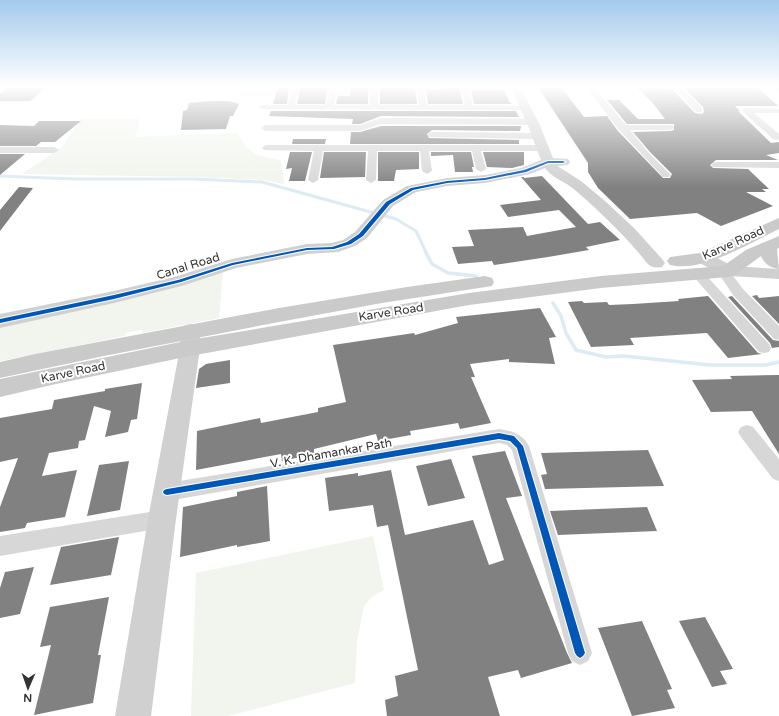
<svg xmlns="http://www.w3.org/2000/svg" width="779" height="716" font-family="'Varela Round',sans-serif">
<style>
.green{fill:#f1f5ed}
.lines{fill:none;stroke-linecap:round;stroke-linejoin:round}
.stream-far1{stroke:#ddebf3;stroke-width:3}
.stream{stroke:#ddebf3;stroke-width:3.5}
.building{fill:#818181}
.street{fill:#d7d7d7;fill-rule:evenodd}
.secondary{fill:#d0d0d0;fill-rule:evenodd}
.primary{fill:#cacaca;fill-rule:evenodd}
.cycleway-casing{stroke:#fff;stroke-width:2}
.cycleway{fill:#0057b8;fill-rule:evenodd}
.labels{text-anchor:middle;stroke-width:4;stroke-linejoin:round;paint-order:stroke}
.street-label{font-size:12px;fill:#333;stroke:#fff}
</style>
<rect width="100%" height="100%" fill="#fff"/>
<!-- green -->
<path class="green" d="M81,119H140L135,137L238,133C248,155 258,156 281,160L284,184L264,180L195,177L22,174L62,147Z
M223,272L219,318L142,333V330L125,333V336L0,361V328Z
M373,536L384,590L372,597L364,606L357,642L355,683L228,716H191L196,573Z"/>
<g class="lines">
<!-- stream-far1 -->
<path class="stream-far1" d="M0,176L75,179H192L262,182L396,219L416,231L427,254"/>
<!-- stream -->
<path class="stream" d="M426,253L432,264L448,273L476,276
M553,303L561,316L566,333L576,350L606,357L624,356L710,365H766L779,362"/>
</g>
<!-- building -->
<path class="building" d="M9,87H47L30,101H0V94Z
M278,87H289L287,104H273Z
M300,87H328L325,104H297Z
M351,87L368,88V104H336L338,96H350Z
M445,87H458L460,90L463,104H428L426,89H445Z
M538,87H561L584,117L607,116L618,131L663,178H670L672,174L650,152L633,132L670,131L674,130V124H627L607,100H619L638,119H665L652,102L637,88L672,89L695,113L702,114L704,112L703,107L683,87H757L778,106H735L740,111H738L771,143L779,142V153L766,155L778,160H716L710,165L713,168L748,169L769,189H762L766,192H746L773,206L721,226L697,213L630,219L598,188L588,172V163Z
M380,88H415L417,104H380Z
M471,90H504L510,103L513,104H474Z
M211,101H229L239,104L233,116H230L226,129L181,130L183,111L187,110L189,103Z
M271,111H516L519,117L381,116L360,124H352L353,119L269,116Z
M39,121H81L55,142H41L36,146H0V125L34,126Z
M381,126H521L520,131L432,130L427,134L429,138L519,140V144H350L351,132H360Z
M293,139H326L325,144H292Z
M290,152H312L305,181H289L292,168L286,169Z
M324,152H366L365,177L320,178Z
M378,152H419V169L396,170L394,181H378Z
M431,152H471L474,167H472L473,172H455L453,155L431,156Z
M483,152H524V165L512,168L487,167Z
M0,154H25L0,175Z
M542,176L588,224L600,222L620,240L586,247L589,250L548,257L494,265L492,261L458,264L452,247L474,246L468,230L523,227L527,236L576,227L559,210L508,217L500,205L541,200L521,177H524V178Z
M19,187L33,188L0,231V210Z
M757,295L759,298L779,296V324L752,296Z
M708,296L758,353L762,354L728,358L707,333L630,338L634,345L591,347L568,302L582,301L584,303L607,302L609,305L633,304L679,301L678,299Z
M732,296L773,340L779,341V347L772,348L770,343L728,297Z
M540,308L556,337L549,338L555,364L509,362V359L470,364L475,377H471L491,423L460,429L458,423L410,431L411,435L378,441L376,434L314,449V454L282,461L281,454L196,470L197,431L260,418L261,423L318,412V408L346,402L333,345L414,333L415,335L458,323L456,317Z
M230,360V383L196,388L199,369L206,364Z
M779,375V454L752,411L711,412L692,380L732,379L730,376Z
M142,383L137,419L131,420L128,432L105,437L111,411L94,406L85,440L79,441L78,448L49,453L42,476L77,470L65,517L27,523L25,528L0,532V507L18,458L0,462V418L52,409L54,400L105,391V389Z
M648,450L664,486L545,489L541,475L547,474L541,453Z
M505,451L522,496L506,498L567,653L572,663L521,678L518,670L488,677L500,716H387L385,700L398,696L395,676L418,670L388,525L377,527L373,505L329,511L325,478L358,473V476L391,470L405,535L473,520L489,565L504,560L472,456Z
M451,459L465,498L428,506L416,466Z
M129,461L120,510L87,516L99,465Z
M267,486L270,541L237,547V545L180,557L183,507L237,496V492Z
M647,507L657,531L558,535L550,511Z
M119,537L111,575L50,585L61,547Z
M34,567L20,614L0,618V588L5,572Z
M109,597L98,655H101L93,703L34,715L51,645L40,647L50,607Z
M705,617L733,669L720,671L727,684L712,687L679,621Z
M642,621L672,689L667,690L675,708L632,716L598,628Z"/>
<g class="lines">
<!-- street -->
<path class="street" d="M291,87H299L295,105H326L330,87H338L334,105H370V87H378V105H419L416,87H424L427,105H465L461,87H469L473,105L525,106L529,108L525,110L262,109L258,107L262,105H288Z
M586,87H593L626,125H673L674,127L673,129L670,130H630L649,153L671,175L669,177H663L619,130Z
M673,87H681L702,108V112H696Z
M743,108L779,109V113H754L779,134V140L773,139L743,112Z
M381,118L532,119L536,122L532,125L381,124L360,131H265L261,128L265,125H360Z
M432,132L538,133L542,136L538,139L429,137L428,135L429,133Z
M267,145H543L548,148L543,151H481L486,169L481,172L476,169L472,151H429L432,171L427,174L422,171L420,151H377L376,180L371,183L366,180L368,151H323L318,180L313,183L308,180L314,151L264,150L262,148L264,146Z
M0,147H54L59,150L54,153H0Z
M716,162H779V168L713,167L711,165L713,163Z
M723,267L727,268L743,289L779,326V340L774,339L733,295L717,271L719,268Z
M698,270L702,271L769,344L771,348L769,352L764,353L759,352L694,277L692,274L694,271Z
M747,425L753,427L779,459V481L773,479L741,437L738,432L741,427Z
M499,429C512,431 522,433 529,446L592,653L588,661L580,665L572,661L568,653L512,450L507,445L499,443L167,501L160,498L158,492L160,486L167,483Z
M162,510L169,512L172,519L169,526L162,528L0,556V536Z"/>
<!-- secondary -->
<path class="secondary" d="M510,87H520L539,123L553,158L568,159L570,162L568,165L558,166L559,167L581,181L605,201L635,229L662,259L665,263L662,267C649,270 646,261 638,252C619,230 597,209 575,190C565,181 553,179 545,168L530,174L485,183L447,186L416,192L393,206L367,238L355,246L338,252L307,254L236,268L185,285L114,303L0,328V314L114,291L174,277L232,259L307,244L331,243L343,240L355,232L383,200L407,186L447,178L485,175L521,168L541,160L527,123Z
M704,253L710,254L732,266L779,269V279L728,276L722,275L698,262L695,258L698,254Z
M190,324L197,326L200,331V348L176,519L151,716H115L148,519L180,348V331L183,326Z"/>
<!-- primary -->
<path class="primary" d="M771,87H779V92Z
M779,218V229C750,243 702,273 670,265L667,261L670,257L700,253Z
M779,236V248L777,249L779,269C771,268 764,264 761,256L735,275L728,277L601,288L469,305L190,356L56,384L0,397V379L190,340L469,293L601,276L723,266L746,250Z
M485,276L492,278L494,282L492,286L382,303L279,322L104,356L0,378V362L35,354L279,308L407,287Z"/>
<defs>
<path id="cycleway" d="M548,161H563L565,162L563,163H548L526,172L485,180L447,183L413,190L390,204L363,236L351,244L334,249L307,250L233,265L181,282L114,299L0,323V319L114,295L178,280L232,263L307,248L332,247L347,242L359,234L386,202L411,188L447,181L485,178L524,170Z
M499,433L514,436L523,446L585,653L583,656L580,658L577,656L575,653L517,448L510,441L499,439L167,495L164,494L163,492L164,490L167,489Z"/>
</defs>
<!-- cycleway casing -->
<use href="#cycleway" class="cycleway-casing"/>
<!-- cycleway -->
<use href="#cycleway" class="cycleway"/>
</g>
<!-- sky -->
<linearGradient id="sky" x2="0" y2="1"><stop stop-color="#a3caec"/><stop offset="0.46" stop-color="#fff"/><stop offset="1" stop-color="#fff" stop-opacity="0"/></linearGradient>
<rect width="779" height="188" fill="url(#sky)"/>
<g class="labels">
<!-- street labels -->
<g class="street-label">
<text transform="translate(733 243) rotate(-24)" y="4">Karve Road</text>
<text transform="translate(188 266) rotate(-17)" y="4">Canal Road</text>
<text transform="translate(391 312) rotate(-9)" y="4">Karve Road</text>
<text transform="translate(73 372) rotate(-12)" y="4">Karve Road</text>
<text transform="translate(331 453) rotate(-10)" y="4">V. K. Dhamankar Path</text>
</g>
</g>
<!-- north arrow -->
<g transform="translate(28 688) rotate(182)" stroke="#ffffff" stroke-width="3" paint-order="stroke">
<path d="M0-3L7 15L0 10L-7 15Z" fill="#333333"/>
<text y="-6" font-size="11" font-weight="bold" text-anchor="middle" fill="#333333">N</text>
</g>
</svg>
